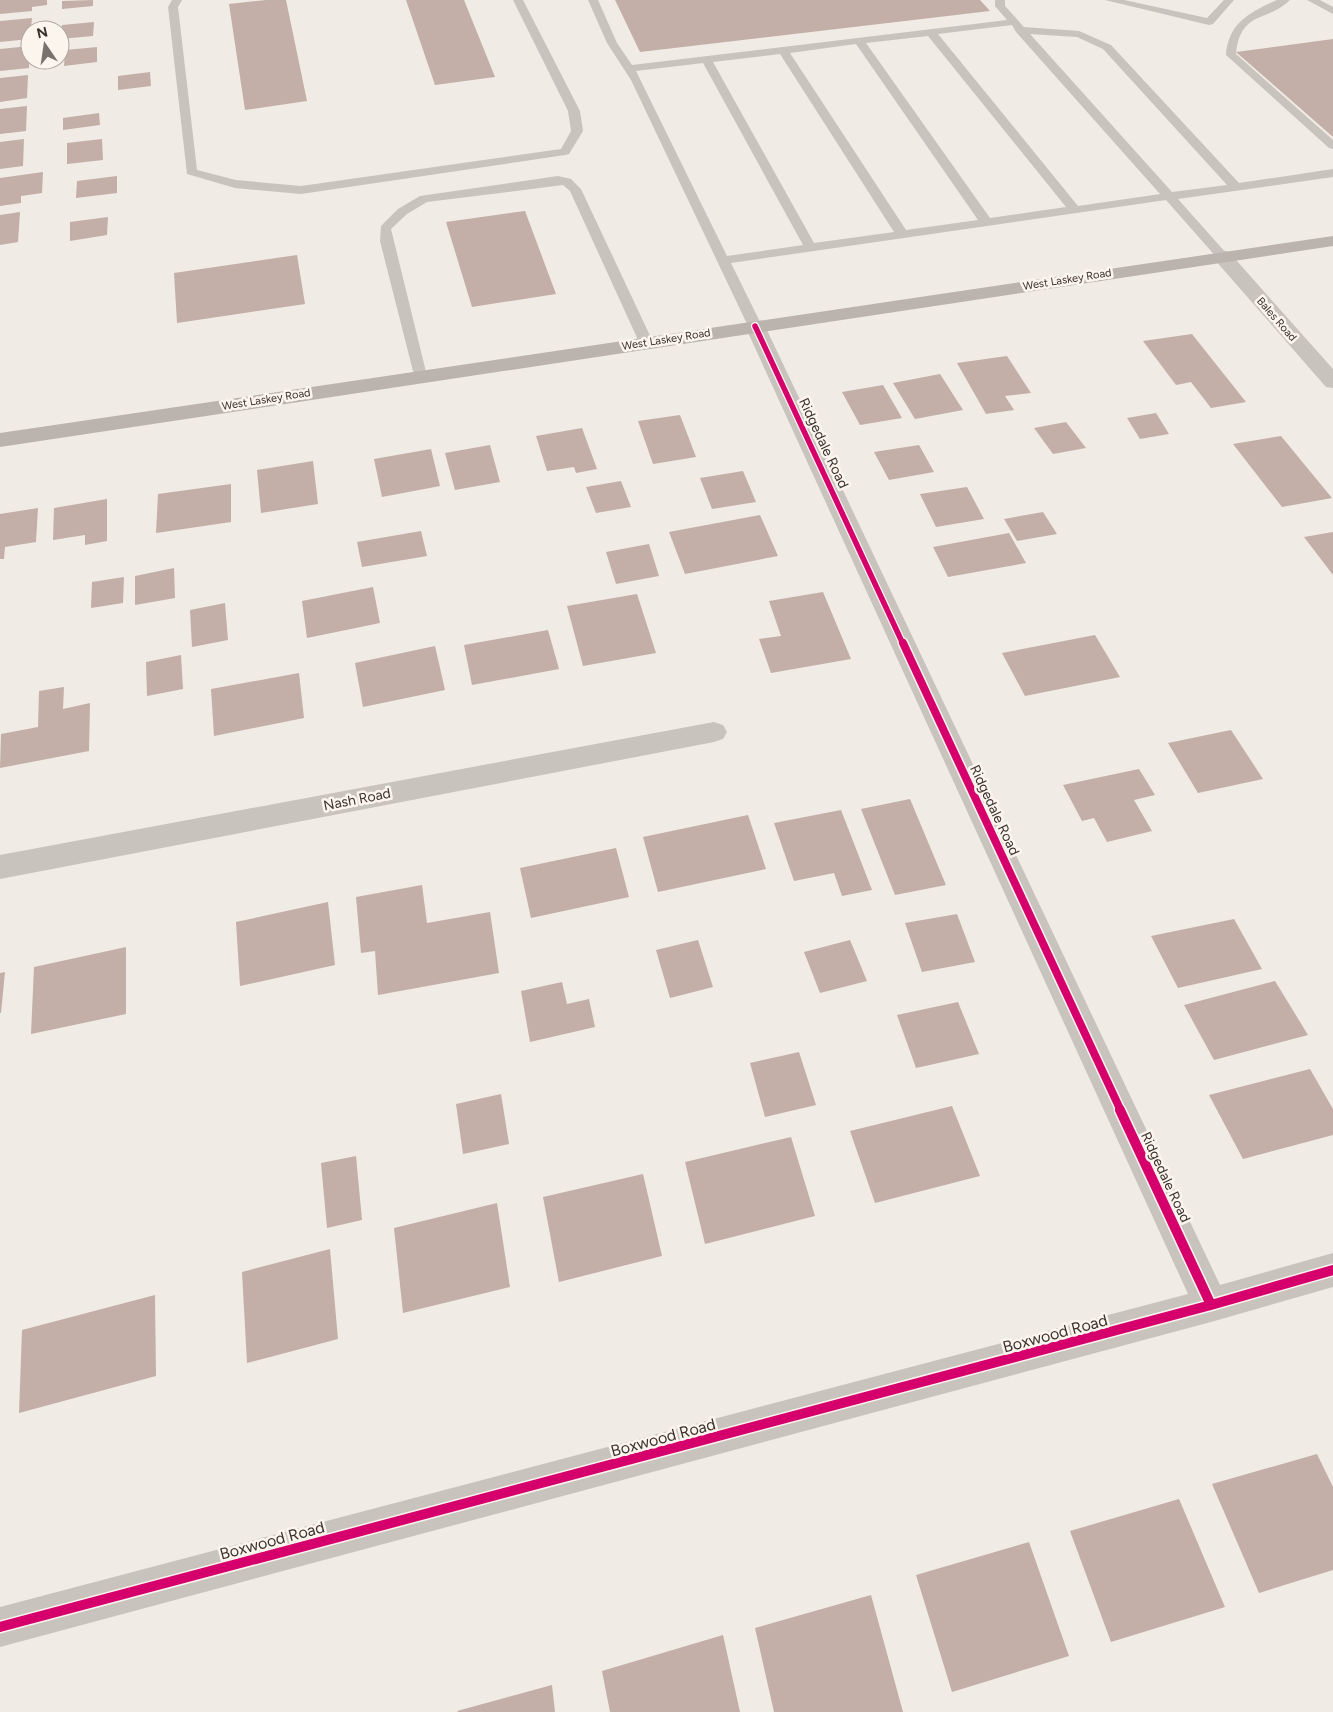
<svg xmlns="http://www.w3.org/2000/svg" width="1333" height="1712" font-family="Figtree,sans-serif">
<style>
.building{fill:#c3afa7}
.lines{fill:none;stroke-linecap:round;stroke-linejoin:round}
.lane{fill:#c9c3be;fill-rule:evenodd}
.street{fill:#c9c3be;fill-rule:evenodd}
.secondary{fill:#bab3ae;fill-rule:evenodd}
.cycleway-far2-casing{stroke:#fbf5ee;stroke-width:8}
.cycleway-far1-casing{stroke:#fbf5ee;stroke-width:11}
.cycleway-casing{stroke:#fbf5ee;stroke-width:13}
.cycleway-far2{stroke:#d6006c;stroke-width:5.5}
.cycleway-far1{stroke:#d6006c;stroke-width:8}
.cycleway{stroke:#d6006c;stroke-width:10}
.labels{text-anchor:middle;stroke-width:5;stroke-linejoin:round;paint-order:stroke}
.far-street-label{font-size:11px;fill:#3b302b;stroke:#fbf5ee}
.street-label{font-size:14px;fill:#3b302b;stroke:#fbf5ee}
.near-street-label{font-size:16px;fill:#3b302b;stroke:#fbf5ee}
</style>
<rect width="100%" height="100%" fill="#f0ebe5"/>
<!-- building -->
<path class="building" d="M0,0H47V5L32,7V11L0,14Z
M93,0V6L62,9V1Z
M266,0H286L307,101L245,110L229,4Z
M406,0H464L495,77L435,85Z
M615,0H980L990,11L640,52Z
M32,18L30,39L0,42V21Z
M94,22L93,36L60,39L62,25Z
M1333,39V137L1236,52Z
M30,46L29,68L0,71V49Z
M97,47V62L64,66L65,50Z
M150,72L151,86L118,90V76Z
M28,75L27,98L0,102V78Z
M27,106L26,131L0,134V109Z
M99,113L100,125L63,130V118Z
M24,139L23,166L0,169V142Z
M102,139L103,160L67,164V143Z
M43,172L42,193L21,196V203L0,206V178Z
M117,176V193L76,198L77,181Z
M525,211L556,294L472,307L446,222Z
M20,212L18,242L0,245V215Z
M108,217L107,235L70,241V222Z
M297,255L305,304L177,323L174,273Z
M1192,334L1246,402L1211,408L1191,382L1176,385L1143,341Z
M1007,356L1031,393L1005,396L1014,410L986,414L957,363Z
M940,374L963,410L915,419L893,383Z
M883,385L902,418L860,425L842,392Z
M1156,413L1169,434L1140,439L1127,418Z
M680,415L696,457L653,464L638,421Z
M1066,422L1086,448L1053,454L1034,428Z
M582,428L597,469L576,473L574,467L547,471L536,436Z
M1281,436L1332,498L1282,507L1233,444Z
M490,445L500,482L455,490L445,453Z
M919,445L934,472L889,480L874,452Z
M431,449L440,486L382,497L374,459Z
M313,461L318,504L261,513L257,470Z
M743,471L756,502L712,509L700,478Z
M621,481L631,507L596,513L586,487Z
M231,484V522L156,533L158,494Z
M967,487L984,519L936,527L920,494Z
M107,499V541L85,545V535L53,540L54,508Z
M38,508L36,542L5,547L4,559H0V514Z
M1043,512L1057,534L1017,541L1004,519Z
M760,515L778,556L685,574L669,532Z
M421,531L427,556L362,567L357,542Z
M1333,532V575L1304,537Z
M1009,533L1026,563L948,577L933,547Z
M649,544L659,576L616,584L606,552Z
M174,568L175,598L135,605V576Z
M124,577L123,603L91,608L92,582Z
M373,587L380,623L307,638L302,601Z
M823,592L851,659L771,673L759,639L781,636L769,601Z
M637,594L656,653L583,666L567,606Z
M225,603L228,640L192,647L190,610Z
M548,630L559,669L472,685L464,645Z
M1095,635L1120,677L1025,696L1002,653Z
M435,646L445,690L363,707L355,663Z
M181,655L183,689L147,696L146,662Z
M299,673L304,718L214,736L211,689Z
M64,687L63,709L90,703L89,751L0,768L1,734L38,727L39,691Z
M1231,730L1263,779L1198,793L1168,743Z
M1139,769L1155,795L1134,800L1152,831L1107,842L1094,818L1082,821L1063,785Z
M910,799L946,885L895,895L861,809Z
M841,810L872,890L842,896L834,873L794,881L774,823Z
M748,815L766,869L658,892L643,837Z
M616,848L629,897L531,918L520,868Z
M422,885L427,923L490,912L499,973L378,995L375,951L361,953L356,897Z
M328,902L335,965L240,986L236,922Z
M957,914L975,962L922,972L905,923Z
M1234,919L1262,969L1178,988L1151,936Z
M698,940L713,987L670,998L656,950Z
M850,940L867,981L820,993L804,952Z
M126,947V1014L31,1034L34,967Z
M5,972L1,1013H0V973Z
M1275,981L1308,1035L1214,1060L1184,1005Z
M562,982L567,1004L589,999L595,1027L530,1042L521,991Z
M958,1002L979,1054L916,1068L897,1015Z
M799,1052L816,1105L765,1117L750,1063Z
M1310,1069L1333,1109V1135L1243,1159L1209,1095Z
M501,1094L509,1144L463,1154L456,1104Z
M952,1106L980,1176L875,1203L850,1131Z
M791,1137L815,1216L705,1244L685,1162Z
M356,1156L362,1220L327,1228L321,1163Z
M643,1174L662,1256L559,1282L543,1197Z
M497,1203L510,1287L403,1313L394,1228Z
M330,1249L338,1339L247,1363L242,1272Z
M155,1295L156,1376L19,1413L22,1330Z
M1317,1454L1333,1487V1570L1259,1593L1212,1484Z
M1179,1499L1225,1607L1111,1642L1070,1531Z
M1029,1542L1069,1656L952,1692L916,1575Z
M871,1595L903,1712H774L755,1628Z
M723,1635L740,1712H610L602,1671Z
M552,1685L555,1712H458L457,1711Z"/>
<g class="lines">
<!-- lane -->
<path class="lane" d="M172,0H182L178,7L197,170L236,180L301,186L561,149L571,131L568,111L513,0H523L580,111L583,131L569,154L565,155L301,194L235,188L187,174L168,7Z
M588,0H598L617,43L632,65L1007,20L995,6V0H1005V6L1024,27L1079,31L1111,45L1239,183L1333,169V177L1178,199L1226,253L1228,256L1222,260L1218,259L1166,200L731,263L762,326L755,330L748,326L631,80L607,43ZM1012,25L1016,32L1160,194L1078,206L938,34ZM1030,34L1077,37L1103,49L1227,185L1172,192ZM928,36L1066,207L990,218L866,43ZM856,44L978,220L906,230L790,53ZM780,54L894,232L814,243L713,62ZM703,63L803,245L727,256L636,71Z
M1105,0H1124L1207,18L1224,0H1234L1213,24L1209,25Z
M1277,0H1290C1268,22 1240,10 1236,54L1333,140V149L1329,148L1226,55C1228,23 1250,12 1277,0Z
M1307,0H1320L1333,7V14Z
M558,176L571,179L581,189L653,342L651,345L646,346L639,342L570,191L563,185L427,202L407,214L391,229L427,376L425,379H415L380,241L381,226L398,209L420,196Z"/>
<!-- street -->
<path class="street" d="M1222,250L1229,252L1333,369V388L1326,387L1215,260L1213,256L1215,252Z
M755,320L762,322L765,326L1220,1285L1333,1253V1287L1211,1322L0,1647V1607L1188,1294L745,326L748,322Z
M714,722L723,725L727,732L723,739L714,742L0,879V855Z"/>
<!-- secondary -->
<path class="secondary" d="M1333,236V246L0,447V433Z"/>
<defs>
<path id="cycleway-far2" d="M755,326L903,644"/>
<path id="cycleway-far1" d="M903,643L1121,1111"/>
<path id="cycleway" d="M1120,1110L1211,1305
M0,1627L1211,1305L1333,1270"/>
</defs>
<!-- cycleway-far2 casing -->
<use href="#cycleway-far2" class="cycleway-far2-casing"/>
<!-- cycleway-far1 casing -->
<use href="#cycleway-far1" class="cycleway-far1-casing"/>
<!-- cycleway casing -->
<use href="#cycleway" class="cycleway-casing"/>
<!-- cycleway-far2 -->
<use href="#cycleway-far2" class="cycleway-far2"/>
<!-- cycleway-far1 -->
<use href="#cycleway-far1" class="cycleway-far1"/>
<!-- cycleway -->
<use href="#cycleway" class="cycleway"/>
</g>
<g class="labels">
<!-- far-street labels -->
<g class="far-street-label">
<text transform="translate(1067 279) rotate(-9)" y="4">West Laskey Road</text>
<text transform="translate(1277 319) rotate(49)" y="4">Bales Road</text>
<text transform="translate(666 339) rotate(-9)" y="4">West Laskey Road</text>
<text transform="translate(266 399) rotate(-9)" y="4">West Laskey Road</text>
</g>
<!-- street labels -->
<g class="street-label">
<text transform="translate(824 443) rotate(65)" y="5">Ridgedale Road</text>
<text transform="translate(357 799) rotate(-11)" y="5">Nash Road</text>
<text transform="translate(995 810) rotate(65)" y="5">Ridgedale Road</text>
<text transform="translate(1166 1177) rotate(65)" y="5">Ridgedale Road</text>
</g>
<!-- near-street labels -->
<g class="near-street-label">
<text transform="translate(1055 1333) rotate(-15)" y="6">Boxwood Road</text>
<text transform="translate(663 1437) rotate(-15)" y="6">Boxwood Road</text>
<text transform="translate(272 1540) rotate(-15)" y="6">Boxwood Road</text>
</g>
</g>
<!-- north arrow -->
<g transform="translate(45 45) rotate(347)"><circle r="24" fill="#fbf5ee" stroke="#aea6a0"/>
<path d="M0-4L9 19L0 12L-9 19Z" fill="#7a716c"/>
<text y="-8" font-size="14" font-weight="bold" text-anchor="middle" fill="#3b302b">N</text>
</g>
</svg>
